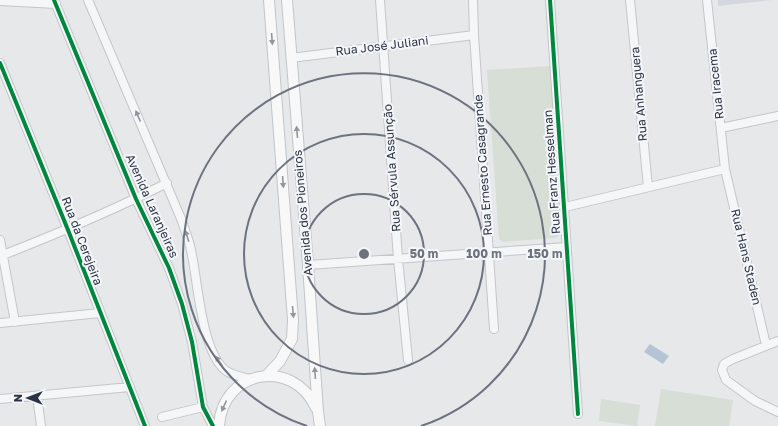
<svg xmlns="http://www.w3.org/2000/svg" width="778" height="426" font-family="'Golos Text',sans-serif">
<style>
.built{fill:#d4d7dd}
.green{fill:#d6ded6}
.water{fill:#b4c4d5}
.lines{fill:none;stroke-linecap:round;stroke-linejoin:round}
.minor-casing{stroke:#c4c6c8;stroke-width:10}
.major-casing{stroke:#c2c5c8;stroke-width:12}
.minor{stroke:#f5f6f7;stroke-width:8}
.major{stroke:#f8f8f8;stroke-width:10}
.cycleway-casing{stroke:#f4f6f9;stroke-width:6}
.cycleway{stroke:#00873e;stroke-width:4}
.oneway{fill:#92969e}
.oneway2{fill:#90959e}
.ring{fill:none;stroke:#6c737f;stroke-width:2}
.labels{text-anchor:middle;stroke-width:4;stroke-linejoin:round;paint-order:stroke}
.street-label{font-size:12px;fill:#2b3445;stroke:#f4f6f9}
.centre{fill:#6c737f;stroke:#f4f6f9;stroke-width:2}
.ring-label{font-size:12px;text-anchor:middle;font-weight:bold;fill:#6c737f;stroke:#f4f6f9;stroke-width:4;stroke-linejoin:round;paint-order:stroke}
</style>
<rect width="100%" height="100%" fill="#e6e8ea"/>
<!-- built -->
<path class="built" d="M718,0H772L718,6Z"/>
<!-- green -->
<path class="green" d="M551,66L562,225L559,236L555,238L503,242L499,239L487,70Z
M661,389L733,400L729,426H655Z
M601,399L640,405L637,426L599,421Z"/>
<!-- water -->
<path class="water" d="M650,344L669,356L663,364L644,352Z"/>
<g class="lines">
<defs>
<path id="minor" d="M54,0L136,199L169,268L182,304L192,342L203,407L213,426
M88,0L182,221C185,231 189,240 191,250C198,281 201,350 225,370C233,376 242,377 251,379
M380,0L398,259L408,360
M473,0L474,35L494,329
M550,0L578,414
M630,0L648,187
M707,0L725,169L766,345
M0,1L56,4
M291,58L474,35
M0,63L68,230L145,426
M721,128L778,116
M565,207L725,169
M0,240L15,322
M0,254L3,255C59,233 114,210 167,183
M308,265L567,247
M0,323L100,313
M778,341L733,359L724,364L722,370L726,380L755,401L778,412
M37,396L41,426
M0,399L130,387
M162,417L203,407"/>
<path id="major" d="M287,0L308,265L318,412L320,426
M267,375L280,361L292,339L293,320L269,0
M219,426C222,370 293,357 316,408"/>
</defs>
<!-- minor casing -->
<use href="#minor" class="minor-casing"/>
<!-- major casing -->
<use href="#major" class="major-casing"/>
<!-- minor -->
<use href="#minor" class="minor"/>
<!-- major -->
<use href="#major" class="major"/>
<defs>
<path id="cycleway" d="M54,0L136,199L169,268L182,304L192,342L203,407L213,426
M550,0L578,414
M0,63L68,230L145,426"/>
</defs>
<!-- cycleway casing -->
<use href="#cycleway" class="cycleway-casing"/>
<!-- cycleway -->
<use href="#cycleway" class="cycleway"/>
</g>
<!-- one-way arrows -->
<defs><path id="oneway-solid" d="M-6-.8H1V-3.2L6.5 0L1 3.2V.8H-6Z"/></defs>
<g class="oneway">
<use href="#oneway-solid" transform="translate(272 39) rotate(86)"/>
<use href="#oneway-solid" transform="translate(297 132) rotate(-95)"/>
<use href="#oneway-solid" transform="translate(283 182) rotate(86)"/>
<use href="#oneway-solid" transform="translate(293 312) rotate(85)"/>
<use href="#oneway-solid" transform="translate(315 373) rotate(-94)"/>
<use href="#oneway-solid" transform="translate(224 406) rotate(114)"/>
</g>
<g class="oneway2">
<use href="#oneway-solid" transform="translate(138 116) rotate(-113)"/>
<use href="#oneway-solid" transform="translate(187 236) rotate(-108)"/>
<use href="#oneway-solid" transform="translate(219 361) rotate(-124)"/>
</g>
<!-- distance rings -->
<g class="ring">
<circle cx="364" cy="254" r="60"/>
<circle cx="364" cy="254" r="120"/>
<path d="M307 426A181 181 0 1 1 421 426"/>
</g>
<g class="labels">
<!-- street labels -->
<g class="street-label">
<text transform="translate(382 46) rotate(-7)" y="4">Rua José Juliani</text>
<text transform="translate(716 84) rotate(-96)" y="4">Rua Iracema</text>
<text transform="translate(639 94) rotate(-95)" y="4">Rua Anhanguera</text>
<text transform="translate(483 165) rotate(-94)" y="4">Rua Ernesto Casagrande</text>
<text transform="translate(392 168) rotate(-94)" y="4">Rua Sérvula Assunção</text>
<text transform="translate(552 172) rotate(-94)" y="4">Rua Franz Hesselman</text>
<text transform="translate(152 206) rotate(66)" y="4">Avenida Laranjeiras</text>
<text transform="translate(303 213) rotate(-95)" y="4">Avenida dos Pioneiros</text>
<text transform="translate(82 241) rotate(69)" y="4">Rua da Cerejeira</text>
<text transform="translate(746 257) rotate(77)" y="4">Rua Hans Staden</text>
</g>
</g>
<circle cx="364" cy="254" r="6" class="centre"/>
<g class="ring-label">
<text x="424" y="258">50 m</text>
<text x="484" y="258">100 m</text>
<text x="545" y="258">150 m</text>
</g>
<!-- north arrow -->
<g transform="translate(28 398) rotate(270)" stroke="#f4f6f9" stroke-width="3" paint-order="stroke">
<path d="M0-3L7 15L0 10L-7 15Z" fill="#2b3445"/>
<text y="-6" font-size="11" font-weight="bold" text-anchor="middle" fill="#2b3445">N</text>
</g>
</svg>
